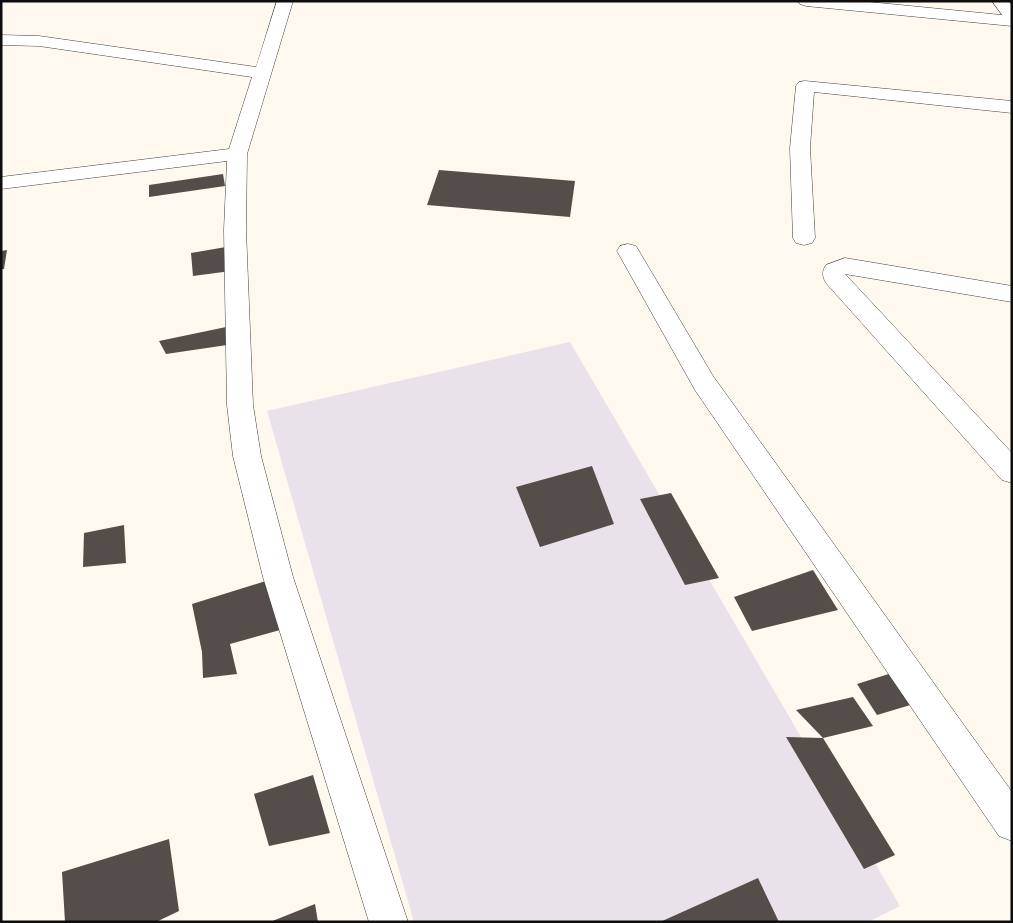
<svg xmlns="http://www.w3.org/2000/svg" width="1013" height="923" font-family="'Crimson Pro',serif">
<style>
.industrial{fill:#e9e2eb}
.building{fill:#554d4a}
.lines{fill:none;stroke-linecap:round;stroke-linejoin:round}
.minor-casing{stroke:#404040;stroke-width:1}
.tertiary-casing{stroke:#404040;stroke-width:1}
.minor{fill:#fff;fill-rule:evenodd}
.tertiary{fill:#fff;fill-rule:evenodd}
</style>
<rect width="100%" height="100%" fill="#fef8ee"/>
<!-- industrial -->
<path class="industrial" d="M570,342L900,906L868,922H414L267,411Z"/>
<!-- building -->
<path class="building" d="M439,170L575,181L570,217L427,205Z
M223,174L225,186L149,197V185Z
M226,247L231,271L193,276L191,253Z
M7,250L4,269H1V251Z
M231,326L234,344L166,354L159,341Z
M592,466L614,524L540,547L516,487Z
M671,493L719,578L685,585L640,499Z
M124,525L126,563L83,567L84,533Z
M813,570L838,610L752,631L734,597Z
M272,579L280,630L230,644L237,674L203,678L202,652L192,604Z
M895,672L917,703L877,715L857,684Z
M853,697L873,726L823,738L796,710Z
M786,737L823,738L895,855L864,869Z
M313,775L330,833L269,846L254,794Z
M169,839L179,911L156,922H65L62,872Z
M758,878L779,922H660Z
M315,904L318,922H270Z"/>
<g class="lines">
<defs>
<path id="minor" d="M277,1H293L247,154L246,230L253,405L261,456L293,577L408,922H369L263,577L233,456L227,405L224,230L227,161L1,189V177L229,149L252,77L39,46L1,45V35L39,36L256,67Z
M992,1H1008L1012,6V22L1006,20Z
M805,81L1012,101V113L814,92L810,148L815,238L812,243L804,245L796,243L793,238L790,148L796,86L799,82Z
M628,244L636,246L713,376L1012,792V841L999,836L695,390L617,251L620,246Z
M845,258L1012,286V302L845,274L1012,453V483L1002,480L826,283C822,276 822,271 826,265Z"/>
<path id="tertiary" d="M798,1H859L1012,16V26L806,6L800,4Z"/>
</defs>
<!-- minor casing -->
<use href="#minor" class="minor-casing"/>
<!-- tertiary casing -->
<use href="#tertiary" class="tertiary-casing"/>
<!-- minor -->
<use href="#minor" class="minor"/>
<!-- tertiary -->
<use href="#tertiary" class="tertiary"/>
</g>
<!-- border -->
<rect width="1013" height="923" fill="none" stroke="#0d0d0d" stroke-width="5"/>
</svg>
